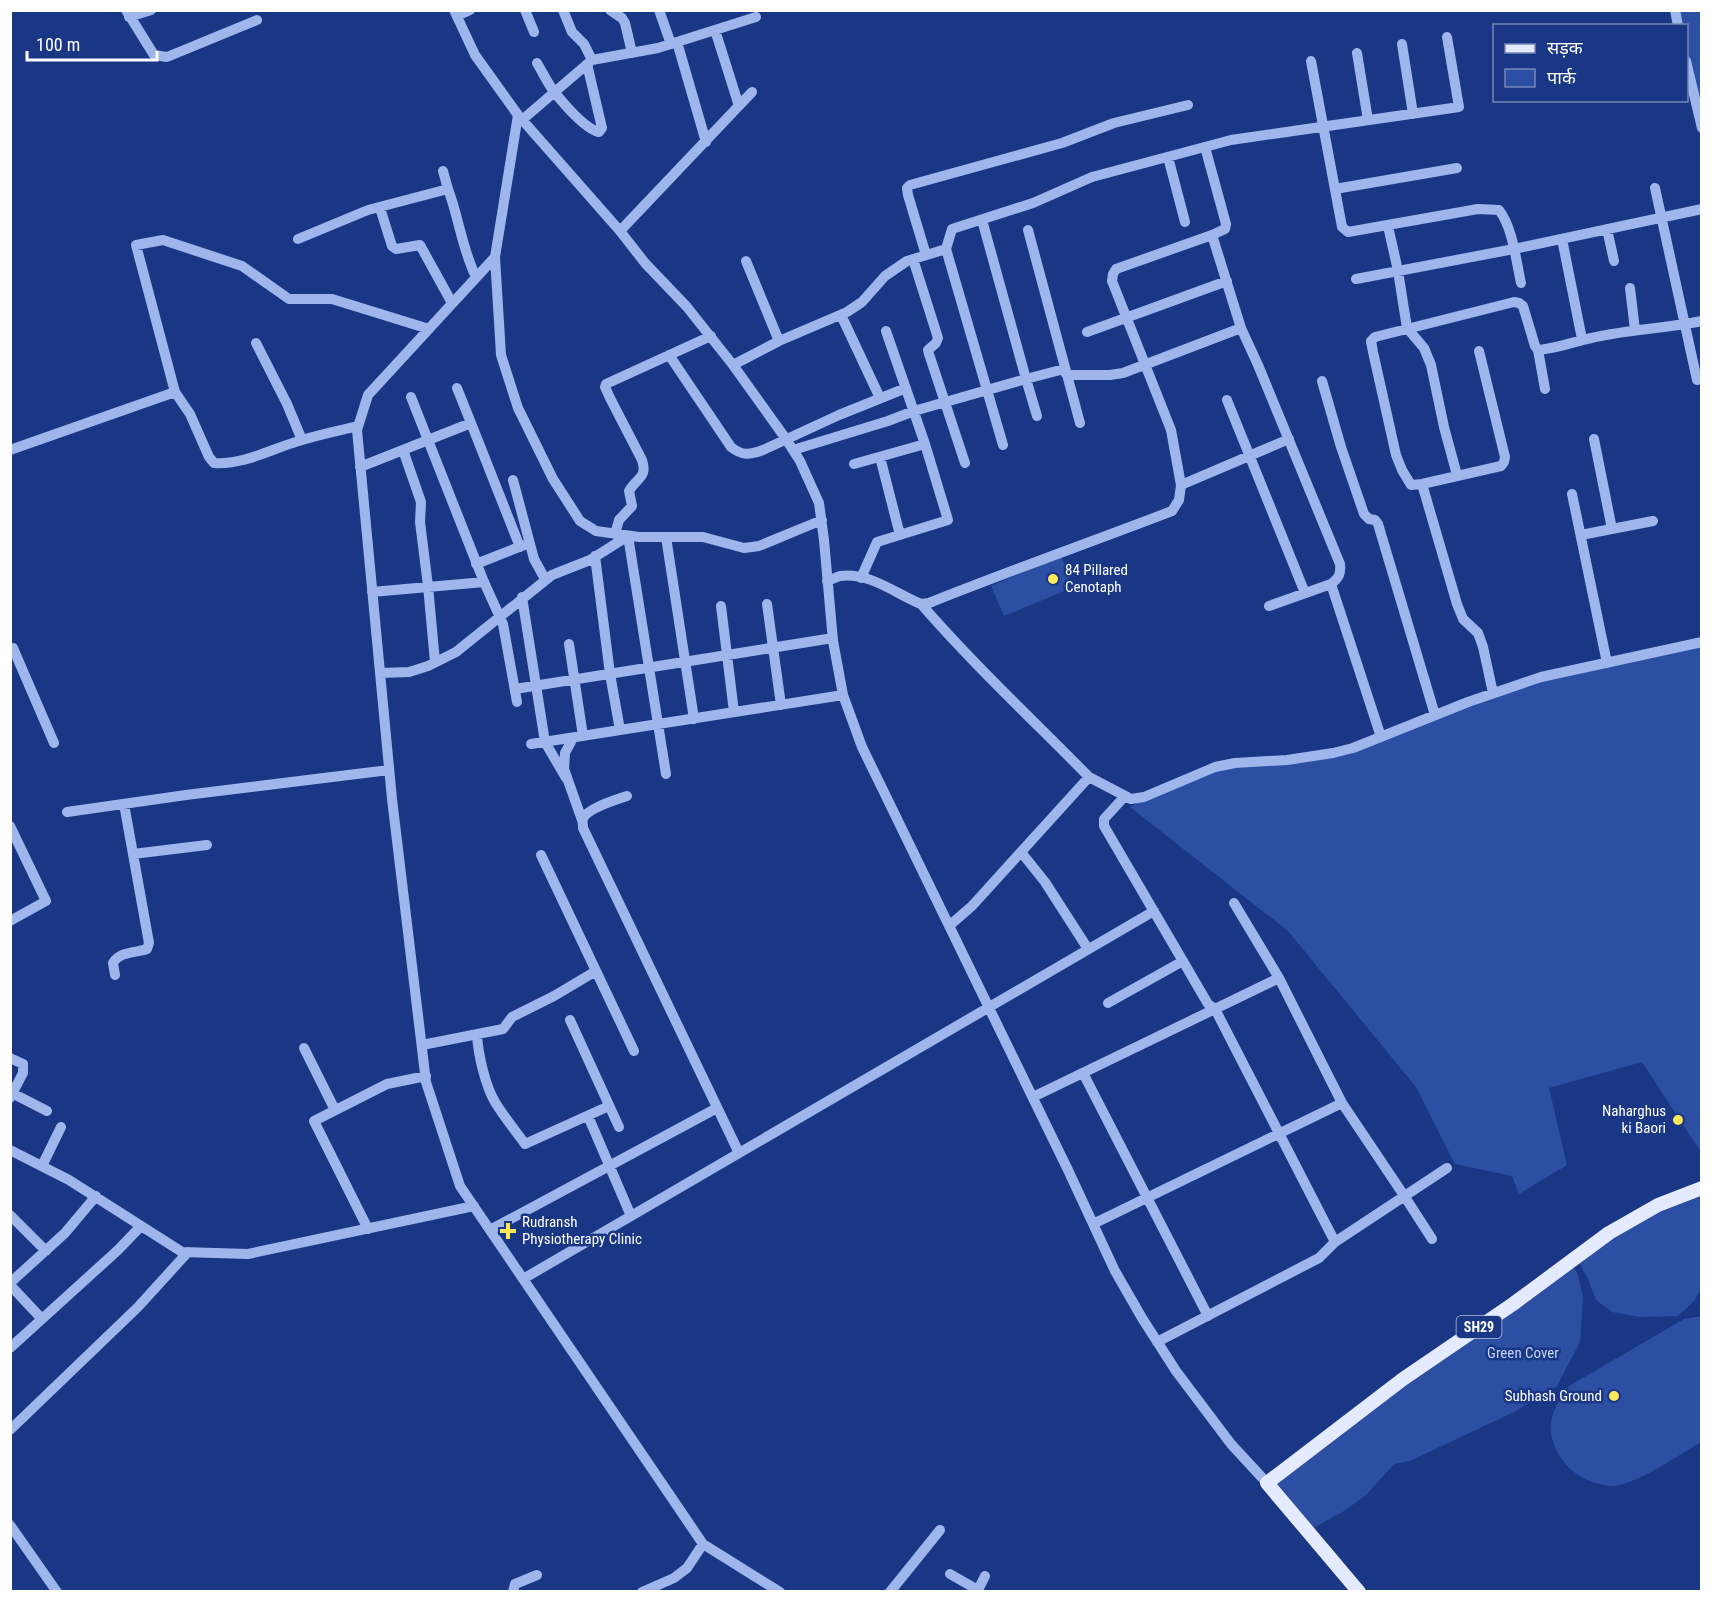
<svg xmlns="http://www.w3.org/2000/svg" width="1712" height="1602" font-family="'Roboto Condensed','Noto Sans Devanagari',sans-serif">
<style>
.green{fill:#2c4fa3}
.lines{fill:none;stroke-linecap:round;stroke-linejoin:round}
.minor{stroke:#9eb6ec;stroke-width:10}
.major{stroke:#e4eaff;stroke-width:14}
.poi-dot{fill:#ffe95a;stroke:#193785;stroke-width:2}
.labels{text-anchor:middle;stroke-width:5;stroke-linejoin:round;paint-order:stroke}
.shield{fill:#193785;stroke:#bac3da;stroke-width:1.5}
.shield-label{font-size:14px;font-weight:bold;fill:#fff}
.poi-label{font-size:15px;fill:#fff;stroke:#193785;text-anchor:start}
.park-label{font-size:15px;fill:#c4d4f9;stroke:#193785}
</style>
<rect width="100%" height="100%" fill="#193785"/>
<!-- green -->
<path class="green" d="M1675,11H1701V127L1687,61L1686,26L1679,25Z
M1061,556L1074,587L1004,616L991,586Z
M1701,645V1152L1642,1062L1549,1088L1567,1165L1519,1194L1512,1176L1455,1164L1416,1087L1288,931L1130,807L1176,782L1226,764L1298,762L1483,697L1565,672Z
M1701,1188V1289L1694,1301L1678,1316L1640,1317L1612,1312L1596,1300L1587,1277L1576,1258Z
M1571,1262L1578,1275L1583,1298L1580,1342L1557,1386L1514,1412L1410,1461L1394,1464L1366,1495L1344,1511L1308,1531L1267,1483Z
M1702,1316L1701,1442C1679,1455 1640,1482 1615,1486C1608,1487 1600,1484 1593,1482C1569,1475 1548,1448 1551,1422C1553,1409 1561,1396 1569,1386L1684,1319Z"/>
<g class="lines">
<!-- minor -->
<path class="minor" d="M126,10L154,55L167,57L257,20
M454,10L475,55L518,115L620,231L645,263L687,307L733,365L786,439L800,461L819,503L824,540L833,641L843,695L862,747L1068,1170L1115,1271L1142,1318L1176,1371L1231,1444L1267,1483
M525,10L534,32
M563,10L572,32L584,44L592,60
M610,10L622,18L625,23L632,53
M659,10L671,44
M1675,10L1678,26
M457,16L470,10
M129,17L151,10
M715,30L739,106
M677,42L706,142
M1402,44L1413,114
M1357,53L1368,120
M1311,61L1342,227L1348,232L1478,209L1499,210C1513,228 1516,261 1521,283
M1686,61L1702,128
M537,63C543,73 548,84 555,93C564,104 585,129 599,132L602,128L587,64
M518,115L495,257L368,395L357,430L392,799L426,1082L460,1186L703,1544L780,1592
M522,120L592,60L658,48L756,17
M1168,157L1185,222
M443,171L448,189
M1655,188L1697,380
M1335,189L1457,168
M380,208L392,246L396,249L420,245L452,303
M1388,226L1398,271L1407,328L1424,348L1431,365L1444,427L1457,475
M1607,229L1614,261
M1028,230L1080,423
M620,231L752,92
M1212,235L1241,328L1258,365L1340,564C1341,574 1339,578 1331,584L1269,606
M298,239L368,210L448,189C459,218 462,249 476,277
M1562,239L1582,339
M926,255L908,195L907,188L910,185L1062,143L1114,123L1188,105
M495,257L501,355L518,408L553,479L580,521L596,531L639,537H703L744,548L759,546L822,520
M913,259L938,338L936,343L928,350L929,354L965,463
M746,261L779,341
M1356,279L1514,249L1702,209
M1630,288L1635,330
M841,315L880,398
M1087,332L1227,281
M256,343L287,404L302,440
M1538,350L1545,389
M1479,351L1505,457L1504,462L1501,466L1422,484L1411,485L1402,470L1396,455L1373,352L1371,341L1375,337L1514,302L1519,303L1523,306L1535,346L1538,350C1556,349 1582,339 1601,336C1634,329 1668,328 1702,321
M669,355L731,447C742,456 750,455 763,450L839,415L906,388
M733,365L779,341L847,312L862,302L885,276L907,261L946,249
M1066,374L1071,375H1110L1123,373L1241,328
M1322,381L1341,447L1364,514L1369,519L1375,520L1378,524L1435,715
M457,388L471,423
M411,397L484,582L503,624L517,702
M1227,400L1305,593
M1037,416L1026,379L1064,369
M358,426C338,431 318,435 299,441C271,449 244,465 214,463L209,457L190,414L175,392L136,245L163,240L242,266L289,299H332L429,329
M1594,439L1612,529
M1003,445L946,249L952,229L1033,203L1092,177L1231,140L1459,107L1447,37
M10,450L175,392
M403,450L421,502L420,522L428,586L435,662
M793,450L888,421L914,411L1026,379L982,220
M880,457L900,535
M854,464L925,444
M360,467L471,423L520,547
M513,480L534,559L545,579
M1422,484L1457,604L1463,619L1478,633L1483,647L1493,693
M1181,485L1289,439
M1572,494L1607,663
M615,534L619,520L632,506L629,491C636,478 648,478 642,460L610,398L605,387L606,384L711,336
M1581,535L1653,521
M666,537L694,719
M595,556L610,674L620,730
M476,564L524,545
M861,578L877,542L948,520L925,444L886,331
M827,581C831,580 836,577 840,576C870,572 896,594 921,604L929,603C1009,571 1091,542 1172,511L1179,500L1181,485L1171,430L1112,281L1113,274L1116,269L1212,235L1225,229L1226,224L1205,147
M1331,584L1381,737
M372,592L484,582
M522,597L545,742L566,778
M767,604L781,705
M921,604C974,665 1033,720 1089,777
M721,606L734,712
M569,644L583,736
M10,649L13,648L54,743
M380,673L409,672L428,666L456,652L552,575L590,560L628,536L666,774
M515,689L833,638
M573,738L565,753L564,769L582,820
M531,744L843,695
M627,796C616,800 587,808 583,819C582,821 583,825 583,828L739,1153
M1125,796L1104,819V826L1208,1004L1215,1009L1335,1242
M67,812L186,795L389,770
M10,826L46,901L10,921
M1021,852L1045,882L1088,949
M133,854L207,845
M541,855L634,1051
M1234,903L1279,978L1342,1103L1405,1197L1432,1239
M949,926L972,906L1089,777L1131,799L1144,797L1215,767L1235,763L1287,760L1333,753L1353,748L1468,702L1541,677L1702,642
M115,975L113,963C120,951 136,953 147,949L149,943L124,804
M1108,1003L1183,961
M570,1020L619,1127
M477,1034C478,1054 485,1085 495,1102C504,1117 515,1130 525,1144L609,1106
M422,1045L503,1029L512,1017L554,996L596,971
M304,1048L335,1110
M10,1058L23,1064V1073L10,1098
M1083,1073L1208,1316
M10,1092L47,1111
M1033,1097L1279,978
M588,1116L631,1216
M10,1150L69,1180L182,1252L248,1254L474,1206
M42,1166L61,1127
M10,1215L46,1251
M1093,1224L1342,1103
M368,1229L314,1121L387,1084L426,1076
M490,1230L717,1108
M523,1279L1154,911
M10,1283L65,1233L96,1196
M10,1285L42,1319
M1157,1342L1319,1258L1335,1242L1447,1168
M10,1348L118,1250L141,1226
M10,1430L138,1307L188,1252
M10,1525L57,1592
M950,1574L978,1590
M513,1592L515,1584L537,1575
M642,1592L674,1578L687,1568L703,1544
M890,1592L940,1530
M977,1592L985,1576"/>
<!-- major -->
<path class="major" d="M1359,1592L1267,1483L1403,1379L1513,1304L1609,1233L1658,1205L1702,1188"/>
</g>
<!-- markers -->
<g class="poi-dot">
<circle cx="1053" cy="579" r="6"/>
<circle cx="1678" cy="1120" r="6"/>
<path d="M505 1222h6v6h6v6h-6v6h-6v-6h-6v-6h6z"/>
<circle cx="1614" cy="1396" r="6"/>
</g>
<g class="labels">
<!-- shield labels -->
<rect class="shield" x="1456.5" y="1316" width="45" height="22" rx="4.5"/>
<g class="shield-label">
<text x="1479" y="1332">SH29</text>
</g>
<!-- poi labels -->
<g class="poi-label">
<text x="1065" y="575">84 Pillared<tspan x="1065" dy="17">Cenotaph</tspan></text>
<text x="1666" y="1116" text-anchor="end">Naharghus<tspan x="1666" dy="17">ki Baori</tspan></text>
<text x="522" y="1227">Rudransh<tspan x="522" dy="17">Physiotherapy Clinic</tspan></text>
<text x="1602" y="1401" text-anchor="end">Subhash Ground</text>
</g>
<!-- park labels -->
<g class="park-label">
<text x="1523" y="1358">Green Cover</text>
</g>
</g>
<!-- border -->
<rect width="1712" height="1602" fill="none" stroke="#ffffff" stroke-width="24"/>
<!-- legend -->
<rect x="1493" y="24" width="195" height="78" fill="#193785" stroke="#7587b6" stroke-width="1.5"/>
<rect x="1505" y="44" width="30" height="9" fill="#e4eaff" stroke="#7587b6" stroke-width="1.5"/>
<text x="1547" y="54" font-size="18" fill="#ffffff">सड़क</text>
<rect x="1505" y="69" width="30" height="18" fill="#2c4fa3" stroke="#7587b6" stroke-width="1.5"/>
<text x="1547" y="84" font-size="18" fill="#ffffff">पार्क</text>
<!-- scale -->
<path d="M27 51v9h130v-9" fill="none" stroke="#ffffff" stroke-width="3"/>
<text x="36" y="51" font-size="18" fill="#ffffff" stroke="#193785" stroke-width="4.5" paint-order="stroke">100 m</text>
</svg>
